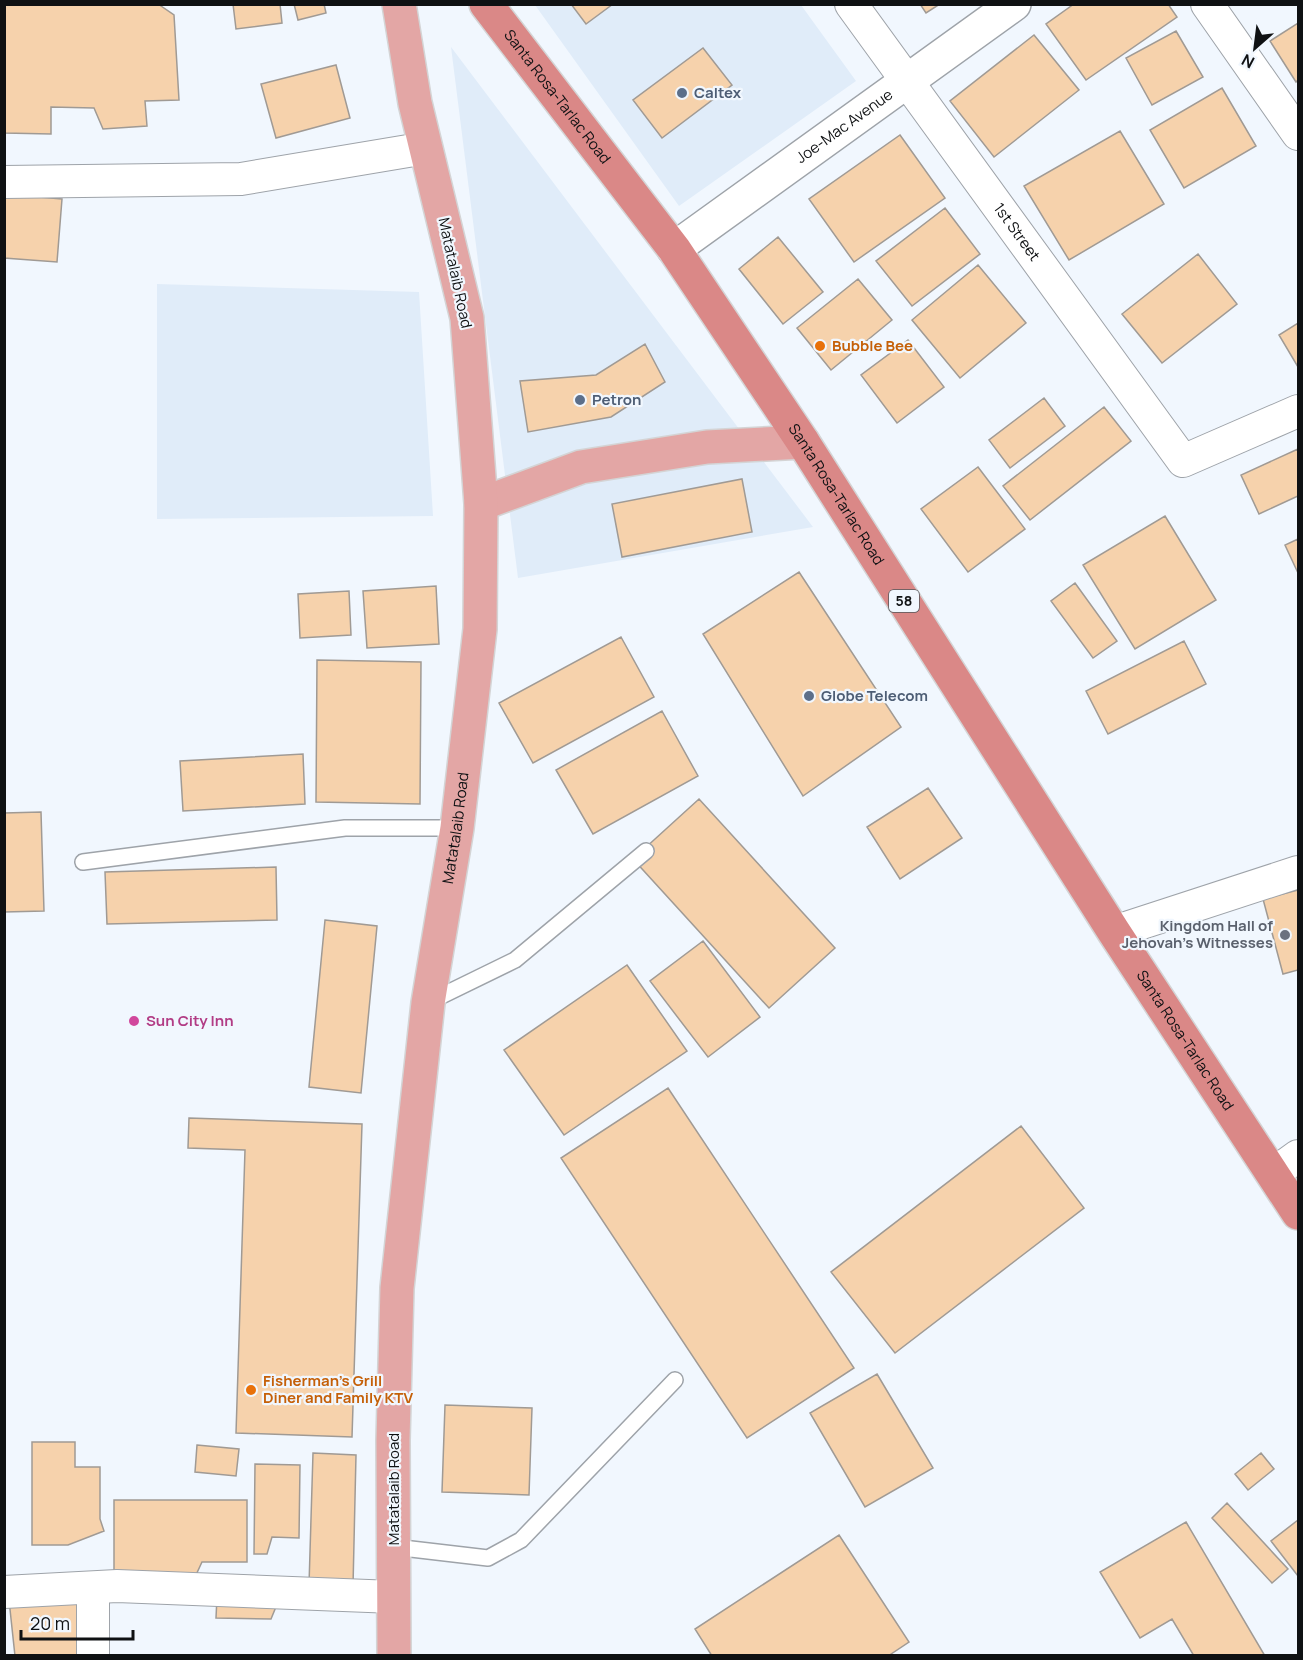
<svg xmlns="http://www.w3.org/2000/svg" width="1303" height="1660" font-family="Manrope,sans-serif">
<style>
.built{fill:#e0ecf9}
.building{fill:#f6d2ac;stroke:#a09a94;stroke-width:1.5}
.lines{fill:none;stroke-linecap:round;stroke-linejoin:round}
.service-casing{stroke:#9ea3a9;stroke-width:18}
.minor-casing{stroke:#9ea3a9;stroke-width:34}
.tertiary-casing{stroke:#9ea3a9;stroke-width:36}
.primary-casing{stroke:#d4d4d5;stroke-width:36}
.trunk-casing{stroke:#d4d4d5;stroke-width:36}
.service{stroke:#fff;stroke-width:15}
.minor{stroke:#fff;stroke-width:32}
.tertiary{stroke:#fff;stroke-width:33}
.primary{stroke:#e3a6a5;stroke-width:33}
.trunk{stroke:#da8887;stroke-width:33}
.service-dot{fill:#5c6f8a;stroke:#f1f7fe;stroke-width:2}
.food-dot{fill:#e8710a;stroke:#f1f7fe;stroke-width:2}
.worship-dot{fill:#6b7280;stroke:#f1f7fe;stroke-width:2}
.hotel-dot{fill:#d1479c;stroke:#f1f7fe;stroke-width:2}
.labels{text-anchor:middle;stroke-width:4.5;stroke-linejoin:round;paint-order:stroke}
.shield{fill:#f1f7fe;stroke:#53565a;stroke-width:1.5}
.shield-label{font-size:14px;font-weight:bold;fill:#0f1113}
.service-label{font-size:15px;font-weight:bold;fill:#4e5e75;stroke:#f1f7fe;text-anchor:start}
.street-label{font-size:15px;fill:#0f1113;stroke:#f1f7fe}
.food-label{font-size:15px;font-weight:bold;fill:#c56008;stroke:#f1f7fe;text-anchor:start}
.worship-label{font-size:15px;font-weight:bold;fill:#5b616d;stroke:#f1f7fe;text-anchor:end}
.hotel-label{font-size:15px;font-weight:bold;fill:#b23c85;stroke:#f1f7fe;text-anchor:start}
</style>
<rect width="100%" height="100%" fill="#f1f7fe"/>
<!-- built -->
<path class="built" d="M535,5H801L856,81L679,206Z
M451,47L813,527L518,578Z
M157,284L419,292L433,516L157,519Z"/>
<!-- building -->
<path class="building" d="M5,4H158L174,15L179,100L145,101L147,126L103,129L94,108L51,107V134L4,133Z
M233,4H280L282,23L236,29Z
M294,4H324L326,13L298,20Z
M571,4H613L586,24Z
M920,4H940L926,13Z
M1074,4H1168L1177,17L1086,80L1046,24Z
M1298,23V80L1296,82L1270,41Z
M1176,31L1203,77L1152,105L1126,58Z
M1034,35L1079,90L994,157L950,101Z
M703,48L732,85L662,138L633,100Z
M336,65L350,118L276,138L261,84Z
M1222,88L1256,146L1184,188L1150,130Z
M1120,131L1164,204L1069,260L1024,186Z
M900,135L945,198L854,262L809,199Z
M4,194L62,199L57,262L4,258Z
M945,208L980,254L912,306L876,261Z
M778,237L823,292L783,324L739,269Z
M1198,254L1237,304L1162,363L1122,314Z
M978,265L1026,323L960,378L912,320Z
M858,279L892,320L831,370L797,328Z
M1298,323V367L1279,335Z
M908,340L944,387L897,423L861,375Z
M645,344L665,382L611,417L528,432L520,381L596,375Z
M1044,398L1065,426L1010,468L989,440Z
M1104,407L1131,441L1030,520L1003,486Z
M1298,449V496L1259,514L1241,475Z
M978,467L1025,529L968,572L921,509Z
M742,479L752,532L622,557L612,504Z
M1165,516L1216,600L1135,649L1083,565Z
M1298,539V573L1285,545Z
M799,572L901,727L803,796L703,634Z
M1075,583L1117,641L1093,658L1051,601Z
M436,586L439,644L367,648L363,591Z
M349,591L351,635L300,638L298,594Z
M621,637L654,697L533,763L499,703Z
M1184,641L1206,684L1108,734L1086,691Z
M317,660L421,662L420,804L316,802Z
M662,711L698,776L593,834L556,770Z
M303,754L305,804L183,811L180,761Z
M928,788L962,838L900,879L867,827Z
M699,799L835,948L769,1008L633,859Z
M41,812L44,911L4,912V813Z
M276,867L277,920L107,924L105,872Z
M1298,890V970L1283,974L1263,899Z
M325,920L377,926L361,1093L309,1087Z
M703,941L760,1017L708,1057L650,981Z
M627,965L687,1051L564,1135L504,1050Z
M668,1088L854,1368L747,1438L561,1158Z
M189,1118L362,1124L352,1437L236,1433L245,1150L188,1148Z
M1021,1126L1084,1208L895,1353L831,1272Z
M877,1374L933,1468L865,1507L810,1413Z
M445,1405L532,1408L529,1495L442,1492Z
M32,1442H75V1467H100V1519L104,1531L68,1545H32Z
M197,1445L239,1449L236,1476L195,1472Z
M313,1453L356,1455L353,1586L309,1585Z
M1261,1453L1274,1469L1248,1490L1235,1474Z
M255,1464L300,1465L299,1538L272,1537L267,1554H254Z
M114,1500H247V1562H202L195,1577H114Z
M1227,1503L1288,1569L1272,1583L1212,1518Z
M1298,1520V1576L1271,1541Z
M1186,1522L1265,1656H1194L1172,1619L1140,1638L1100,1572Z
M839,1535L909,1642L888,1656H712L695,1629Z
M80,1594L86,1656H15L9,1600Z
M217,1597H280L271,1619L216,1618Z"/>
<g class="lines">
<defs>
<path id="service" d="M83,862L345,828H457
M429,1002L515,960L646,851
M394,1547L488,1558L521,1540L675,1380"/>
<g id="minor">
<path id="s1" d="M851,4L1183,461L1298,411"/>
<path d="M1207,4L1298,134"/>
<path d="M4,182L241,179L426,148"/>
<path d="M1114,932L1298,872"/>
<path d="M1273,1174L1298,1156"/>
<path d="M4,1592L117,1586L394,1597"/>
<path d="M93,1656V1588"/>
</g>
<g id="tertiary">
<path id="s2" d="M674,249L1014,4"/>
</g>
<g id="primary">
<path d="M481,504L581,467L707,447L803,442"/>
<path id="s3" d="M394,1656L393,1440L397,1288L428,1003L457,828L480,629L481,504L467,318L415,103L399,4"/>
</g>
<g id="trunk">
<path id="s4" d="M486,4L674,249L803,442L1114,932L1298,1213"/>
</g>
</defs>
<!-- service casing -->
<use href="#service" class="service-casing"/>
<!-- minor casing -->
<use href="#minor" class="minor-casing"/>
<!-- tertiary casing -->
<use href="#tertiary" class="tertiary-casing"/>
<!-- primary casing -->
<use href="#primary" class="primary-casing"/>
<!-- trunk casing -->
<use href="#trunk" class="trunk-casing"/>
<!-- service -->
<use href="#service" class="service"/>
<!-- minor -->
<use href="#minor" class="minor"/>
<!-- tertiary -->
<use href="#tertiary" class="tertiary"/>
<!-- primary -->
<use href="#primary" class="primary"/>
<!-- trunk -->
<use href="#trunk" class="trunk"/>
</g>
<!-- markers -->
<g class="service-dot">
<circle cx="682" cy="93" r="6"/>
<circle cx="580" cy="400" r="6"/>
<circle cx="809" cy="696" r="6"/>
</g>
<g class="food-dot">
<circle cx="820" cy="346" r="6"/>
<circle cx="251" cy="1390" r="6"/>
</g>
<circle class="worship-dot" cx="1285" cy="935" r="6"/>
<circle class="hotel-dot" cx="134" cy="1021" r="6"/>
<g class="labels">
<!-- shield labels -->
<rect class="shield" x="889" y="590" width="30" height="22" rx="4.5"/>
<g class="shield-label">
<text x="904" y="606">58</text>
</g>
<!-- service labels -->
<g class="service-label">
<text x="694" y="98">Caltex</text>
<text x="592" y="405">Petron</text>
<text x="821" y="701">Globe Telecom</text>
</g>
<!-- street labels -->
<g class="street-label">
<text dy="5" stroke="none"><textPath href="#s4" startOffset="117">Santa Rosa-Tarlac Road</textPath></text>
<text dy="5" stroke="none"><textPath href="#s2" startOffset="210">Joe-Mac Avenue</textPath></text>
<text dy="5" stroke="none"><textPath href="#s1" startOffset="282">1st Street</textPath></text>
<text transform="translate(455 273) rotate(78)" y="5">Matatalaib Road</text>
<text dy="5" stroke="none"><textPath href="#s4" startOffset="603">Santa Rosa-Tarlac Road</textPath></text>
<text dy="5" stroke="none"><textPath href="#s3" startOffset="832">Matatalaib Road</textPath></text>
<text dy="5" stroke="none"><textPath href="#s4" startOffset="1251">Santa Rosa-Tarlac Road</textPath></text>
<text transform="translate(394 1489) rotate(-90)" y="5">Matatalaib Road</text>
</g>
<!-- food labels -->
<g class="food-label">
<text x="832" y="351">Bubble Bee</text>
<text x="263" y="1386">Fisherman's Grill<tspan x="263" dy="17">Diner and Family KTV</tspan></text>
</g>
<!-- worship labels -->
<g class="worship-label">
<text x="1273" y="931">Kingdom Hall of<tspan x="1273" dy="17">Jehovah's Witnesses</tspan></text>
</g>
<!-- hotel labels -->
<g class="hotel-label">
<text x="146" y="1026">Sun City Inn</text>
</g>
</g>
<!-- border -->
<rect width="1303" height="1660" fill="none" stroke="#0f1113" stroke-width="12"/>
<!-- north arrow -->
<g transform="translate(1255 48) rotate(208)" stroke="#f1f7fe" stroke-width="4.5" paint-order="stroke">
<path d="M0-4.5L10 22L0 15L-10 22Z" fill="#0f1113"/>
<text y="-9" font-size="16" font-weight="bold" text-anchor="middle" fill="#0f1113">N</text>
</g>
<!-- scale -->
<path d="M21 1630v9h112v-9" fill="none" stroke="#0f1113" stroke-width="3"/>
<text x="30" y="1630" font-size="18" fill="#0f1113" stroke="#f1f7fe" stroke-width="4.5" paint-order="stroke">20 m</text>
</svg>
